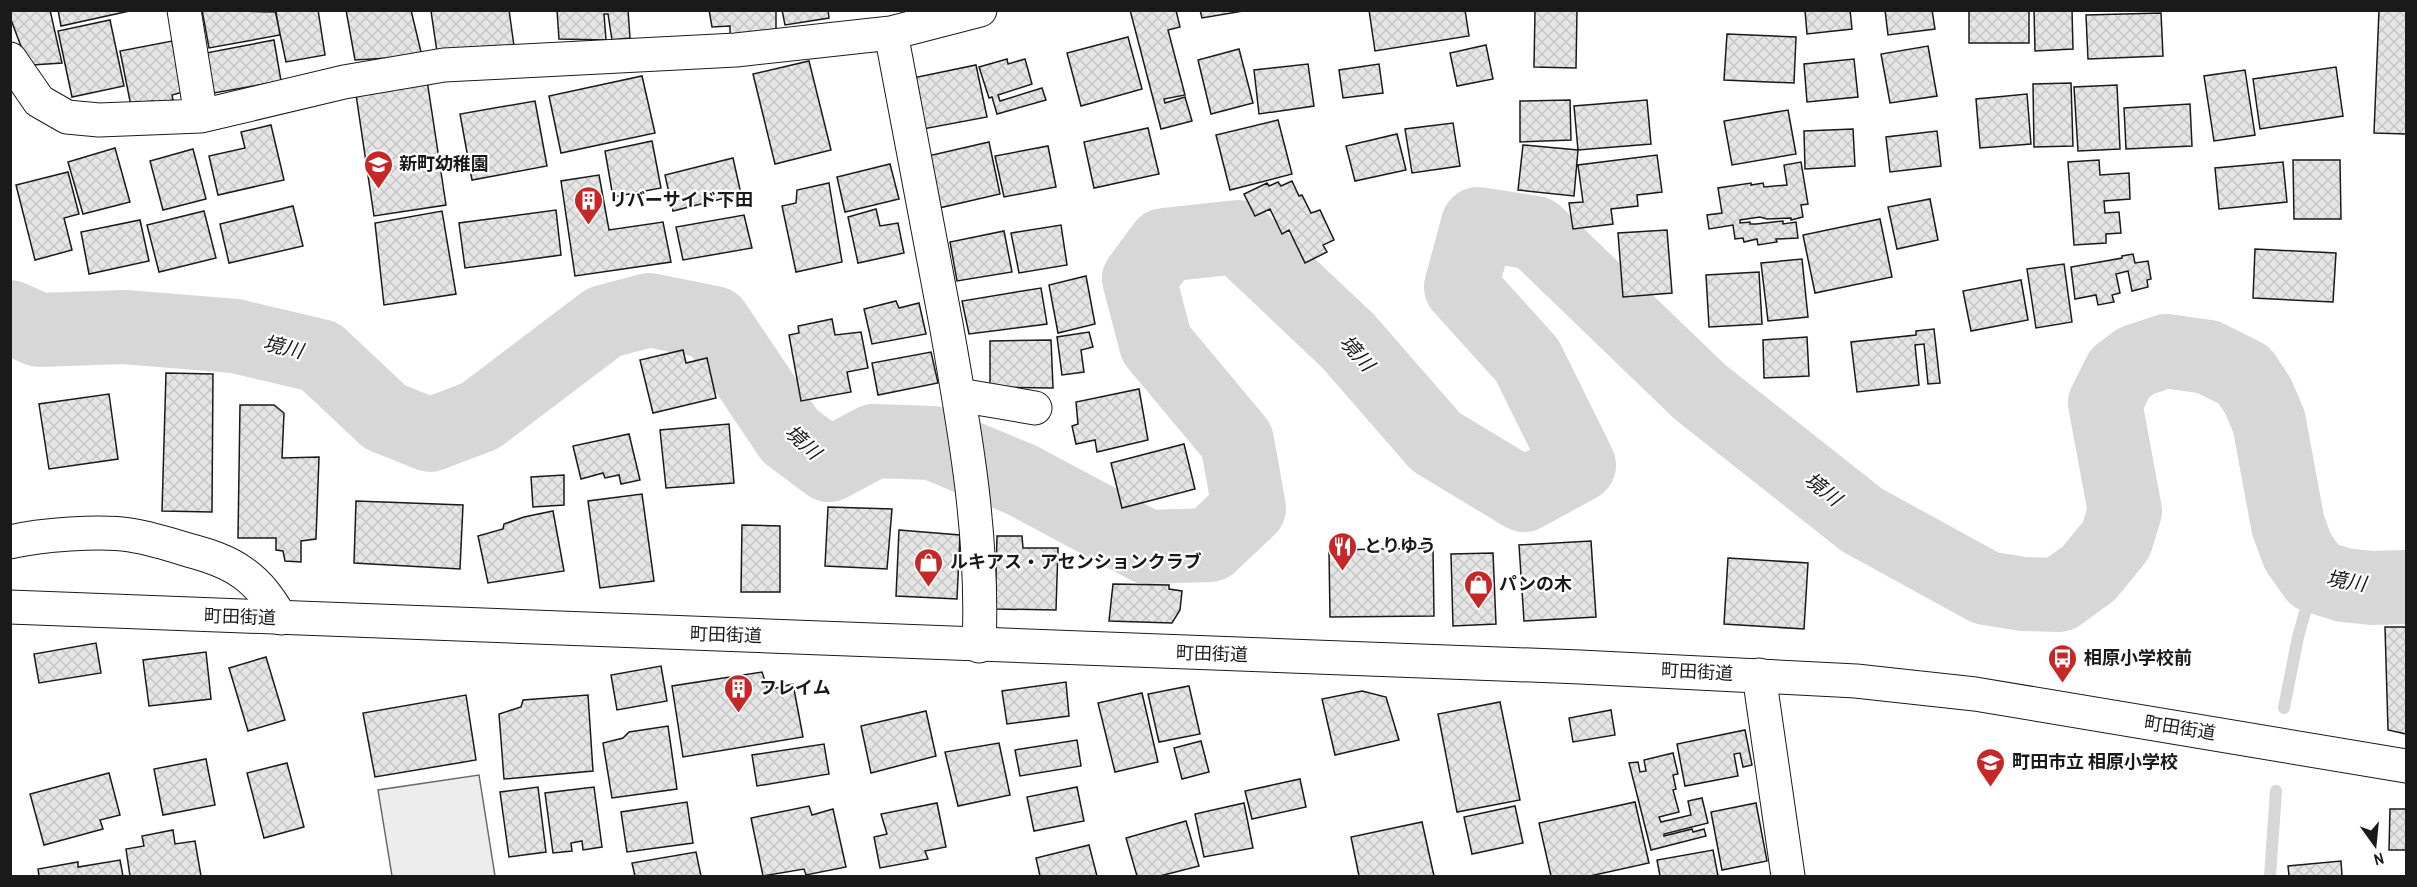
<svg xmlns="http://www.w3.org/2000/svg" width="2417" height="887" font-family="'Archivo Narrow','Noto Sans JP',sans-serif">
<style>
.built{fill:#ededed;stroke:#6a6a6a;stroke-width:1.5}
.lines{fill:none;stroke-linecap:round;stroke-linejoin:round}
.stream{stroke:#d7d7d7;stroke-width:12}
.river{stroke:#d7d7d7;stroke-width:74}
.building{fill:url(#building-cross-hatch);stroke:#1a1a1a;stroke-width:1.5}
.minor-casing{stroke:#1a1a1a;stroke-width:35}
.major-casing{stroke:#1a1a1a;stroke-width:35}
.minor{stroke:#fff;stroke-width:33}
.major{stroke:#fff;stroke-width:33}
.labels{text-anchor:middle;stroke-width:4.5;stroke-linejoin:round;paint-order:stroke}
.poi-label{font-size:18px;font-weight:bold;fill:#1a1a1a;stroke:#fff;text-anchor:start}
.street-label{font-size:18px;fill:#1a1a1a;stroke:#fff}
.water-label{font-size:20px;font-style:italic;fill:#1a1a1a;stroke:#fff}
</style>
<defs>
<pattern id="building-cross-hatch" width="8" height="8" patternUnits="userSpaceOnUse" patternTransform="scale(1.5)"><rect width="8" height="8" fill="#e6e6e6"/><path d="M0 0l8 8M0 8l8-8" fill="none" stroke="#c5c5c5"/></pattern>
</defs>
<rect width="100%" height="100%" fill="#fff"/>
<!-- built -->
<path class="built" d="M479,775L495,876H392L378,790Z"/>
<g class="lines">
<!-- stream -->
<path class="stream" d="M2284,708L2298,637L2315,576
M2270,876L2276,791"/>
<!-- river -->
<path class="river" d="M10,317L39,330L124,327L235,336L320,356L385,417L430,435L480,416L604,322L649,310L714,323L790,436L829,465L874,441L933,443L1022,480L1147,547L1210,545L1249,508L1237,441L1156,344L1139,279L1164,245L1238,237L1348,341L1436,442L1524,495L1579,465L1527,360L1461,287L1478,224L1535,233L1700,392L1862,520L1986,588L2023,594L2059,595L2089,573L2116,540L2125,511L2105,403L2120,373L2136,361L2166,351L2208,357L2244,375L2258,396L2269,422L2288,525L2298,552L2315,576L2344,585L2372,588L2406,587"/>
</g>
<!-- building -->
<path class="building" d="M10,10H50L62,63L32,65L22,49L10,17Z
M58,10H134L61,26Z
M202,10L276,12L280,35L209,48Z
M275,10H318L325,55L286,62Z
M346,10H411L422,56L355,60Z
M509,10L514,46L437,52L431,11Z
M557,10H628L630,38L612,40L608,14H604L606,40L559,39Z
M709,10H776V30L730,35V26L712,27Z
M782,10H828L829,18L785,25Z
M1130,10H1176L1180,27L1168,30L1185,95L1164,99L1165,103L1185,97L1192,121L1161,129Z
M1200,10H1249L1202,18Z
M1369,10H1465L1469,36L1375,51Z
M1535,10H1577L1576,68L1534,67Z
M1805,10H1850L1852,29L1807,34Z
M1885,10H1932L1935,29L1888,35Z
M1969,10H2029V43H1969Z
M2034,10H2072L2073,49L2035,51Z
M2379,10H2406V134L2374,133Z
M2161,13L2163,56L2088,59L2086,15Z
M110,20L124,86L72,97L58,31Z
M1727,34L1796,37L1794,83L1724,80Z
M1128,37L1142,89L1081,106L1067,53Z
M274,40L281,81L214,93L206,53Z
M172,41L183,92L172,95L173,100L154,105L153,101L131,106L120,51Z
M1486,45L1493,79L1457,86L1450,53Z
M1928,46L1937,96L1890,103L1881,54Z
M1239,49L1253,103L1211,114L1198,60Z
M1007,59L1008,64L1025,59L1032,84L998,95L1000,101L1042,88L1046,100L997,114L992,97L989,98L979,67Z
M1854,59L1858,97L1807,102L1804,64Z
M809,61L831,150L775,164L753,74Z
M1308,64L1314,106L1259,114L1254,70Z
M1379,64L1383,93L1343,98L1339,70Z
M976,65L987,117L918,130L908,79Z
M2336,67L2343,116L2260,129L2253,79Z
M2245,70L2255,135L2214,141L2204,76Z
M642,76L655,133L561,153L549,96Z
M427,80L446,205L374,216L355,88Z
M2071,83L2073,146L2034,147L2033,84Z
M2117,85L2120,149L2078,151L2074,87Z
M2027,94L2031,144L1980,148L1976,99Z
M1570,100L1571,140L1520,142V101Z
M1647,100L1651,144L1578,150L1574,106Z
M535,101L547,166L472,180L460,114Z
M2190,104L2192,146L2126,149L2124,108Z
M1788,110L1796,154L1732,165L1724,121Z
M1278,120L1292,174L1230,190L1216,135Z
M1453,123L1460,166L1412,173L1405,129Z
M271,125L284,180L218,195L209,156L245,148L241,132Z
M1148,128L1159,174L1094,188L1084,142Z
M1853,129L1855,166L1805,169L1804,131Z
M1937,131L1941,166L1890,172L1886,137Z
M1397,134L1406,170L1355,181L1346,146Z
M652,141L661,188L613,197L605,151Z
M989,142L1000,194L939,208L928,156Z
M1523,145L1578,150L1574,196L1518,190Z
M1048,146L1056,187L1004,197L995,156Z
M115,148L130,202L83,214L68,162Z
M193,149L206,199L163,210L150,161Z
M1657,155L1662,192L1637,195L1638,206L1611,209L1613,224L1573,229L1569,203L1583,202L1578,165Z
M733,158L741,194L673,211L665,175Z
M2099,160L2100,175L2129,173L2130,199L2104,201L2105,213L2119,212L2121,233L2106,234V243L2074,245L2068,162Z
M2293,160H2340L2341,219H2294Z
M1801,162L1808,204L1801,205L1803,217L1791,220V218L1767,219L1760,217L1740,220V223L1750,222V224H1756L1783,221V224L1796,222L1798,238L1776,239L1777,242L1758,245L1757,239L1744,242L1743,238L1735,239L1733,225L1709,229L1707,215L1722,213L1718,188L1751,183V185L1763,183L1764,187L1787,185L1784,165Z
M2283,162L2287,202L2219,209L2215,168Z
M890,164L899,199L845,212L837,177Z
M68,172L79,214L64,218L72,250L35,260L16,185Z
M599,175L609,230L663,222L671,262L575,276L561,181Z
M1292,181L1299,196L1302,195L1311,213L1320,210L1334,240L1323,245L1327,252L1305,263L1289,230L1282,234L1270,209L1255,216L1244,194L1267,183L1269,186L1278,182L1281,186Z
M829,183L842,262L796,272L782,206L796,203L797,190Z
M1930,199L1938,240L1897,249L1888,207Z
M293,206L303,246L229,263L220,224Z
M876,209L880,226L898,223L904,253L858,263L848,217Z
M556,210L561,255L465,268L459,223Z
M204,211L216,258L159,272L147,225Z
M442,211L456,294L384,305L375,223Z
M744,215L752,248L683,260L676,227Z
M1880,219L1892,277L1815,293L1803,235Z
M140,220L149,261L89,274L81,232Z
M1061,225L1067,265L1019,273L1011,233Z
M1667,230L1672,293L1623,297L1618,233Z
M1004,231L1012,272L957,281L950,242Z
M2255,249L2336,253L2333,302L2253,298Z
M2133,254L2135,263L2148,261L2151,279L2147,280L2148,287L2132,291L2128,271L2116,274L2120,293L2112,295L2114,302L2098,305L2096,295L2075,299L2071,267L2122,258V256Z
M1802,259L1808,317L1768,321L1761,263Z
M2064,264L2072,322L2036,328L2027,269Z
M1759,272L1762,324L1709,327L1706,275Z
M1086,276L1095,324L1058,333L1049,285Z
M2021,280L2028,320L1971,331L1963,291Z
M1041,288L1047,324L969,334L962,301Z
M896,301L899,308L919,303L926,334L872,344L864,309Z
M832,319L835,335L861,332L868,368L847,372L851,392L801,401L789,335L799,333L798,326Z
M1934,329L1940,383L1928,384L1924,344L1915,345L1919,385L1857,392L1851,342L1916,335V331Z
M1089,332L1093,347L1081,350L1084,372L1062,375L1057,337Z
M1807,337L1809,376L1764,378L1763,340Z
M1051,340L1053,388L990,387V341Z
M683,350L686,363L707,358L716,398L653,413L640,360Z
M931,352L938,383L878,395L872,363Z
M166,373L213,374L212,512L162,511Z
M1139,389L1148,440L1097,452L1095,440L1076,444L1072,426L1078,424L1076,402Z
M109,394L118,459L49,469L39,404Z
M240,405H274L284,413L282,458L319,457L316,539L301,541V562L285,561L283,551L276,550V538H238Z
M729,424L734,483L666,488L660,430Z
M629,434L640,480L621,484L619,475L605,478L603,473L581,479L573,446Z
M1184,444L1195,489L1122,508L1111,463Z
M564,475V505L533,507L531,477Z
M642,494L654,581L600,588L588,501Z
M356,501L463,505L460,569L354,563Z
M828,507L892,509L887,569L825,566Z
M553,511L564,571L488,583L478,536L503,529L504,524L524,517Z
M742,525L780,526V592H741Z
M899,530L960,535L957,599L896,596Z
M997,536H1022L1023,548H1058L1056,610L995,609Z
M1591,541L1596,617L1524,621L1519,545Z
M1433,548L1434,616L1330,617L1329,550Z
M1493,553L1496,624L1453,626L1451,554Z
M1728,558L1808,563L1804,629L1724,624Z
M1113,584L1169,585V589L1182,591L1180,610L1172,623L1109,621Z
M2385,627H2406V734L2388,730Z
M96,643L101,673L39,683L34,654Z
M206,652L211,699L149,706L143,660Z
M266,657L285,720L248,731L229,668Z
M661,666L667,701L617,710L611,675Z
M762,672L768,690L793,684L803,737L683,757L672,686Z
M1066,682L1069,716L1007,724L1002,691Z
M1189,686L1200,734L1159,742L1148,694Z
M1362,691L1386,697L1399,740L1335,755L1322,699Z
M1142,693L1158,762L1115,772L1098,703Z
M466,695L476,760L375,777L363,713Z
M588,695L593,771L504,779L499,714L521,707L523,700Z
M1500,702L1520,800L1457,812L1438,714Z
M1611,710L1615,735L1573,742L1569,718Z
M926,711L936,756L871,773L861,726Z
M668,726L677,789L612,798L603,743L623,738L629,732Z
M1745,730L1752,765L1743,767L1740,753L1734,754L1738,776L1685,786L1677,744Z
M1077,740L1081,766L1020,776L1015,750Z
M1201,741L1209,772L1182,779L1174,748Z
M999,743L1010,795L958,806L945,752Z
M824,744L829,774L757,786L752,755Z
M1673,753L1678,774L1673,775L1676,789L1673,790L1679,812L1659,817L1661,822L1691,815L1688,801L1702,798L1708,823L1664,834V836L1692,829L1693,832L1704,829L1706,836L1651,850L1629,763L1638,762L1640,772L1646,771L1644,760Z
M206,759L215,805L163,815L154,769Z
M287,763L304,827L264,838L247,773Z
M109,773L120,815L100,820L103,829L44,845L30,794Z
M1300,779L1306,807L1252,819L1245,791Z
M538,787L546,852L509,857L500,792Z
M594,787L602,847L583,850L582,841L571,843L572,851L553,853L545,793Z
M1077,787L1084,821L1034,831L1027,797Z
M687,802L693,843L627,852L621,812Z
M1635,802L1649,863L1590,876H1551L1539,823Z
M937,803L946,847L925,851L928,859L880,868L874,837L887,834L881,814Z
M1244,803L1253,848L1204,857L1195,814Z
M1756,803L1767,861L1722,870L1711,812Z
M809,806L812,815L833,809L846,867L806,875L804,869L763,876L751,818Z
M1515,806L1523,843L1472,854L1464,817Z
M2390,809H2406V850H2389Z
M1186,821L1199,866L1160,876H1137L1126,838Z
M1422,822L1434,876H1359L1351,837Z
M173,830L175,844L195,841L201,876H130L126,849L144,846L142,836Z
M1089,845L1097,876H1040L1036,858Z
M1713,850L1718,876H1660L1657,860Z
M696,852L701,876H635L632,863Z
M120,860L123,876H39L38,869L78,862V867Z
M2341,861L2342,876H2289L2288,866Z"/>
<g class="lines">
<defs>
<path id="minor" d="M184,10L201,116
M891,33C909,130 928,227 946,324C965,431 984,537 979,646
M10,59L39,101L67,117L99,120L201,116L344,82L444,65L736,50L818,41L891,33L980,10
M959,395L1035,408
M10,542C40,535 100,530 130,535C149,538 169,544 188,550C207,555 227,561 243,573C260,585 270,600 281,618
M1759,675L1788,876"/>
<path id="major" d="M10,607L1580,667L1856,681L1975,694L2406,766"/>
</defs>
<!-- minor casing -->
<use href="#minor" class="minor-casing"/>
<!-- major casing -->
<use href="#major" class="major-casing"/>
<!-- minor -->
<use href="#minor" class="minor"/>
<!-- major -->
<use href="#major" class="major"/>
</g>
<!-- icons -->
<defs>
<symbol id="school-pin" viewBox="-11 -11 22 30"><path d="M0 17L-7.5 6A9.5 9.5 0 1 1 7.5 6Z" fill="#c62828" stroke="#fff"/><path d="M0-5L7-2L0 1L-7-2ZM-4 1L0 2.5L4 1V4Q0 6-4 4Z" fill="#fff"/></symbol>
<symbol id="building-pin" viewBox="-11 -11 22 30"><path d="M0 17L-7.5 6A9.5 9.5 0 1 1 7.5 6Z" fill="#c62828" stroke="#fff"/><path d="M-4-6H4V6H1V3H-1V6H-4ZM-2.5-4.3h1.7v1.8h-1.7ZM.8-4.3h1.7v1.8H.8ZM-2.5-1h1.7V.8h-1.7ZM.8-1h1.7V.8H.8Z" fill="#fff"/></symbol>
<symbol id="restaurant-pin" viewBox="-11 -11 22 30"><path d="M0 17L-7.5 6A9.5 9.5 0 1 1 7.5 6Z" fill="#c62828" stroke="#fff"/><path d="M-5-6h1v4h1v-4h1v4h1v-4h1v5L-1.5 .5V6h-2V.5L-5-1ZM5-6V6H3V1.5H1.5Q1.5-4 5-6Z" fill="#fff"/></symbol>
<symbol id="shop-pin" viewBox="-11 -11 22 30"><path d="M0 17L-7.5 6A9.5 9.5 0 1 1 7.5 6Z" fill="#c62828" stroke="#fff"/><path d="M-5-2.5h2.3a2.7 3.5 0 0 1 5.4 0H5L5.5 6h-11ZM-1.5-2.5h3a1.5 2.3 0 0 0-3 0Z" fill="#fff"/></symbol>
<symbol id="bus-pin" viewBox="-11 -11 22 30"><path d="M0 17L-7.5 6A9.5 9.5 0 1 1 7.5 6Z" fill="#c62828" stroke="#fff"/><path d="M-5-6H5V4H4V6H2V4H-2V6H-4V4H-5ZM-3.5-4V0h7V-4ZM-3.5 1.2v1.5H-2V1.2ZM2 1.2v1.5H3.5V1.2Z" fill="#fff"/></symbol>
</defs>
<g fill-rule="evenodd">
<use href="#school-pin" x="362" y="148" width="33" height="45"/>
<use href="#building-pin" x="572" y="184" width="33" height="45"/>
<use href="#restaurant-pin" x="1326" y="530" width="33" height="45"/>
<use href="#shop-pin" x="912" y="546" width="33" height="45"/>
<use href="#shop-pin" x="1462" y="568" width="33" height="45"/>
<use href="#bus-pin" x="2046" y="642" width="33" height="45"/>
<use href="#building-pin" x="722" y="672" width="33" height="45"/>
<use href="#school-pin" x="1974" y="746" width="33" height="45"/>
</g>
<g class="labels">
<!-- poi labels -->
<g class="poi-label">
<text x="399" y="170">新町幼稚園</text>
<text x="609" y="206">リバーサイド下田</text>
<text x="1364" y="552">とりゆう</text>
<text x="950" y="568">ルキアス・アセンションクラブ</text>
<text x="1499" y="590">パンの木</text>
<text x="2084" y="664">相原小学校前</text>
<text x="759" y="694">フレイム</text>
<text x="2012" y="768">町田市立 相原小学校</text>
</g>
<!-- street labels -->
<g class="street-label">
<text transform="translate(240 617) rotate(2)" y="6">町田街道</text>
<text transform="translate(726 635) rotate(2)" y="6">町田街道</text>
<text transform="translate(1212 654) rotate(2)" y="6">町田街道</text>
<text transform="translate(1697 672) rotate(3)" y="6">町田街道</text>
<text transform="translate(2180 728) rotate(9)" y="6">町田街道</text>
</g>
<!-- water labels -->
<g class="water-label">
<text transform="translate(283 347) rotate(13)" y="7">境川</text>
<text transform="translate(1357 353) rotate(48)" y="7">境川</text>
<text transform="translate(803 442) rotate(42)" y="7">境川</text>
<text transform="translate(1823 489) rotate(38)" y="7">境川</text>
<text transform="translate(2346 581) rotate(9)" y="7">境川</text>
</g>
</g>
<!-- border -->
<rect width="2417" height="887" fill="none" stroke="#1a1a1a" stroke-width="24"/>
<!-- north arrow -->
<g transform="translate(2375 845) rotate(165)" stroke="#ffffff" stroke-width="4.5" paint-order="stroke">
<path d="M0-4.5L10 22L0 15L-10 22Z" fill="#1a1a1a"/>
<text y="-9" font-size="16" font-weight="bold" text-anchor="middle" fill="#1a1a1a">N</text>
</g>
</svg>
